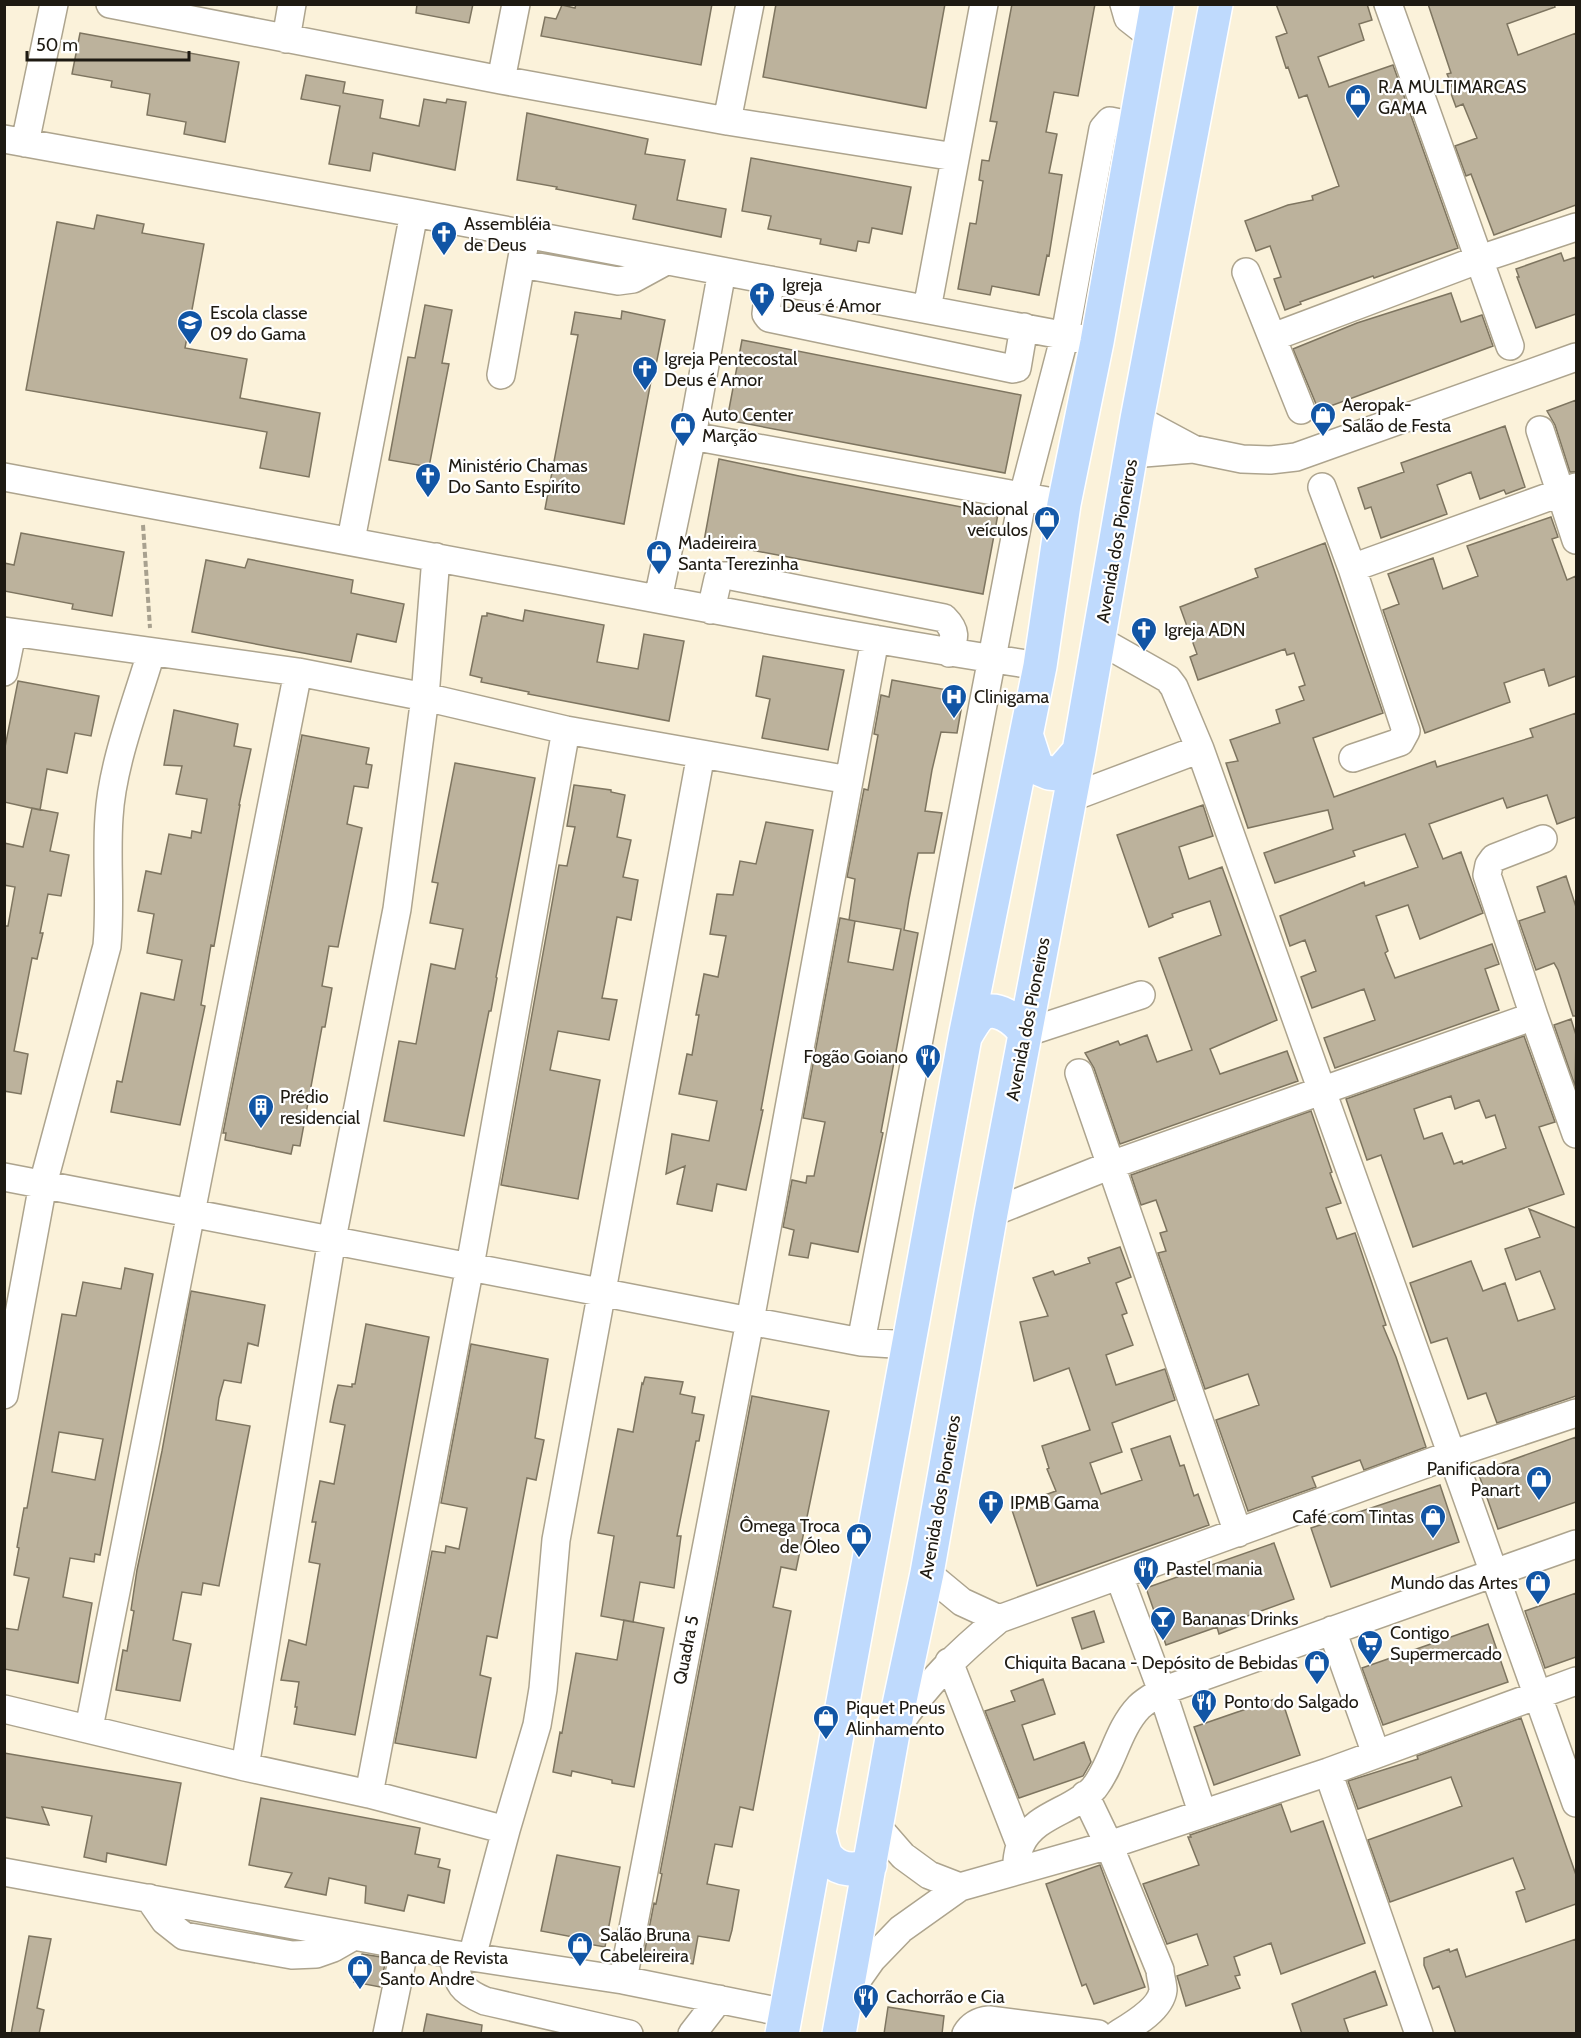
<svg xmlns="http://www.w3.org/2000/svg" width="1581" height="2038" font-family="Cabin,sans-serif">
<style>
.building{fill:#bcb29c;stroke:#7e7560;stroke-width:1.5;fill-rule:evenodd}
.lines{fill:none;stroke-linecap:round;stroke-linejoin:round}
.minor-casing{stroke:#ada48e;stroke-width:30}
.major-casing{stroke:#fff;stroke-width:36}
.path{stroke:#a8a18f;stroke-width:4;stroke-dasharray:6 3;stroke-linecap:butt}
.minor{stroke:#fff;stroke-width:27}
.major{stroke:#bfdafd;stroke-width:33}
.labels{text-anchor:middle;stroke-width:4.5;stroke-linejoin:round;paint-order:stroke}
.poi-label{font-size:18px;fill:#1e1a12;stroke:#fff;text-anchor:start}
.street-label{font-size:18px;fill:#1e1a12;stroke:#fff}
</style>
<rect width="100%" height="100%" fill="#fbf2da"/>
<!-- building -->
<path class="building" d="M417,4H473L469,23L416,13Z
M576,4H712L701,65L541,36L545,17L556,19L562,5L575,8Z
M776,4H945L926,108L763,77Z
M1012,4H1095L1078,96L1054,92L1046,132L1057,134L1049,173L1062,175L1049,256L1047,255L1039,295L992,286L990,295L958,289L970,223L976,224L983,181L979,180L982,160L989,161L997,122L990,121Z
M1276,4H1367L1372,20L1359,24L1364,40L1318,57L1329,87L1393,65L1458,248L1374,278L1373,276L1300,302L1301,304L1285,310L1274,279L1281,277L1270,246L1256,251L1245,221L1288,205L1313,200L1312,196L1339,186L1307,95L1299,98L1288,67L1286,68L1276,37L1287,33Z
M1428,4H1554L1555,7L1507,24L1518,55L1576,33V205L1494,235L1471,174L1466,176L1455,146L1477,138L1463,104L1456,107L1449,88L1452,86L1447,74L1451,73Z
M80,33L239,62L225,142L184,134L186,122L147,115L150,94L111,87L112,81L72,74Z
M306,75L345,82L343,93L383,100L380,118L419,126L424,99L446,103L447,99L466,102L455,170L373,153L370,171L329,164L340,106L301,99Z
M527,113L648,139L645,154L685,160L677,200L726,209L721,237L633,219L636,205L556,189L557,187L517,180Z
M751,158L911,187L902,234L872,228L869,243L858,241L856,251L820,244L821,239L768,229L771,216L742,211Z
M97,215L144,224L142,233L204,244L185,348L247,359L240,398L320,413L309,477L260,468L267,432L26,390L57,222L94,229Z
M1561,253L1564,261L1576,257V314L1536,328L1517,277H1519L1516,269Z
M1451,293L1461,322L1482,315L1493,346L1317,411L1316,404L1293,349L1357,323Z
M425,305L452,310L442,363L449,364L429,467L389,460L408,357L415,358Z
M622,311L665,320L656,365H654L624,524L545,509L578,335L571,334L575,312L621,319Z
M742,340L1021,395L1005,473L727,420Z
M1576,400V472H1570L1555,425L1547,411Z
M1505,426L1525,487L1506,494L1504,490L1480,499L1471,472L1437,485L1447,514L1381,538L1371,507L1365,509L1358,488L1404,472L1401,463Z
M719,459L799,476L998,514L983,594L704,541Z
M1551,517L1558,537L1552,539L1567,580L1576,576V676L1549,686L1544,669L1504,683L1510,702L1425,733L1383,610L1399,604L1388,574L1433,558L1443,589L1478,576L1467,546Z
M21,533L124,552L112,616L72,609L73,604L4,591V563L14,565Z
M1325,543L1383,713L1313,738L1334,797L1435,761L1437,767L1533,737L1530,729L1576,713V817L1557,824L1547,795L1507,808L1503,798L1429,824L1443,859L1461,852L1483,913L1420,939L1408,905L1376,916L1388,951L1385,953L1395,978L1492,944L1499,964L1485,969L1499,1010L1335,1068L1324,1038L1375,1020L1364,989L1312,1008L1301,977L1316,971L1305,940L1290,946L1280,916L1364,882L1365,886L1418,867L1405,834L1353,851L1355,856L1275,883L1264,853L1333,829L1328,810L1248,828L1226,763L1238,761L1230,740L1280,723L1276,710L1304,700L1299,687L1305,685L1294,653L1287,655L1285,649L1198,680L1190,657L1197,654L1180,607L1258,577L1255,569Z
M248,559L353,580L351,593L404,604L396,642L357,634L351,662L192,632L206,560L245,568Z
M525,610L604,625L597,662L638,669L644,634L684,641L669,721L528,694L529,692L481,682L482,678L470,675L482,616H487V613L523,621Z
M763,656L844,670L828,750L762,738L770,699L756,696Z
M892,680L964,693L957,733L941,732L932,770L925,811L942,813L934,853H918L909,899L904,930L918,933L881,1132L883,1133L858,1252L811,1243L808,1258L789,1255L794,1230L783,1227L792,1180L806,1183L807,1176H814L825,1122L803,1118L840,918L855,921L848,962L893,970L901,929L849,920L855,879L847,877L864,789L868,790L878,735L874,734L881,695L889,697Z
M18,681L99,696L91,736L75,733L67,773L47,769L40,810L4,802L5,747Z
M174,710L238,724L234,746L251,749L239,805H240L214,946L211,945L201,1005L205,1006L180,1125L111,1112L117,1081L122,1082L141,993L174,1000L182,960L147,953L154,914L138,911L146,871L161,874L169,834L191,838L192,831L201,833L207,799L176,794L182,766L164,765Z
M302,735L369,748L366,764L372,765L368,788L354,786L347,824L362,828L338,947L329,946L322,986L332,988L325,1027H322L300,1146L293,1145L291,1154L225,1140L226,1133H223Z
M455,763L535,778L496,977L497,978L491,1011H489L464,1136L384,1121L399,1041L416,1044L431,964L455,969L463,929L430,923L438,883L432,882Z
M574,785L611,790V792L625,795L617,837L631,840L623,877L638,880L631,920L617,917L605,983L602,998L617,1000L609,1040L558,1031L550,1070L600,1080L578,1199L501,1185L559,865L567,866L575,827L567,826Z
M1203,805L1213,836L1179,847L1189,879L1222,867L1277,1020L1210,1049L1220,1074L1287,1051L1298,1081L1120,1144L1094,1068L1085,1053L1118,1041L1120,1045L1147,1035L1157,1062L1192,1050L1159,958L1221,935L1210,901L1172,914L1173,917L1149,927L1117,835Z
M32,808L58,813L50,851L69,855L61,896L48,894L40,933H43L37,959L32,958L14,1051L28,1054L21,1094L4,1091V926H8L15,887L4,885V843L23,847Z
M766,822L813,830L761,1110H763L746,1190L717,1184L712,1211L677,1204L685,1166L666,1174L672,1134L709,1141L717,1101L679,1094L687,1054L692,1055L699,1015H696L704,974L718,977L726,936L710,934L717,894L733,895L740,861L756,864Z
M1566,876L1576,907V1016H1573L1558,970L1554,963L1536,970L1519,921L1545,912L1537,887Z
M1571,1019L1576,1035L1575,1086L1554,1025Z
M1524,1036L1555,1122L1539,1127L1564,1194L1413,1247L1381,1155L1367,1160L1346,1099ZM1451,1096L1455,1109L1479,1100L1486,1118L1495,1115L1506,1148L1463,1164L1462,1161L1454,1164L1442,1133L1424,1139L1414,1109Z
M1311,1111L1332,1172L1330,1173L1341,1203L1326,1208L1337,1239L1355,1233L1386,1325L1383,1326L1396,1357L1426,1447L1364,1470L1360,1460L1312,1477L1316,1487L1248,1511L1216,1420L1259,1405L1248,1374L1205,1389L1158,1253L1166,1251L1160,1233L1167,1231L1156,1200L1141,1205L1131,1175Z
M1529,1209L1576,1228V1396L1497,1423L1486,1393L1468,1399L1447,1338L1431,1343L1410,1283L1471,1261L1483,1291L1505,1283L1518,1321L1555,1309L1540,1271L1516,1280L1505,1249L1540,1237Z
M1120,1247L1131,1277L1116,1283L1127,1313L1122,1315L1133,1345L1106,1355L1116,1385L1165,1369L1175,1400L1112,1423L1122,1452L1090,1463L1101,1494L1142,1480L1131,1449L1170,1436L1180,1466L1184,1465L1194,1496L1198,1494L1209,1525L1037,1586L1011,1507L1056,1491L1047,1469L1049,1468L1042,1446L1090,1430L1069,1368L1034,1381L1020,1322L1048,1316L1033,1278L1053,1271L1055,1275L1090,1263L1088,1258Z
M125,1268L153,1274L100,1555L95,1554L94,1562L70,1558L63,1597L92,1603L78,1683L4,1669V1628L18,1630L29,1578L14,1575L19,1548L17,1547L24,1508H27L62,1314L76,1316L83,1282L121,1289ZM59,1432L103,1439L95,1480L52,1472Z
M191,1291L265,1305L258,1346L248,1343L241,1383L224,1380L219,1398L216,1420L250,1426L219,1586L203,1583L201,1595L182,1592L173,1640L191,1644L180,1701L116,1690L123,1650L127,1651L134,1611L131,1610L137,1570L162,1451Z
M366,1324L429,1337L355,1735L294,1724L297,1707H295L299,1682L281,1680L289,1640L306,1645L320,1564L309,1562L316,1522H312L320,1481L334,1484L345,1425L330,1422L334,1401L338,1385L352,1387V1384H355Z
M471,1344L548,1359L535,1438L544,1440L536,1480L527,1478L497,1638L487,1636L480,1675L491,1678L476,1758L395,1743L432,1551L445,1553L446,1546L459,1549L467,1508L441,1503Z
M645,1377L683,1382L680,1394L695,1397L692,1413L704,1415L699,1441H696L677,1536H681L674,1588L640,1582L633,1622L601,1616L614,1536L598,1533L618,1429L633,1432L642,1383L643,1384Z
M752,1396L829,1411L796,1570L781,1567L773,1607L791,1611L753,1810L740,1807L732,1847L715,1844L707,1884L739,1890L732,1930L729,1941L698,1936L693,1964L644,1955L654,1903L656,1904L662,1874L660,1873Z
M1576,1437V1502L1498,1529L1478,1472Z
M1440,1485L1459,1542L1331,1587L1311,1528Z
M1274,1543L1294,1599L1242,1618L1245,1624L1219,1634L1217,1627L1166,1645L1146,1588Z
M1576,1593V1657L1545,1668L1525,1611Z
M1094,1611L1104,1642L1082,1649L1072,1618Z
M624,1620L664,1628L634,1787L612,1783V1780L572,1771L571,1776L553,1772L560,1732L562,1733L576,1653L617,1660Z
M1488,1624L1508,1682L1383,1725L1362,1668Z
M1043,1679L1055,1714L1022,1725L1034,1760L1084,1742L1091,1762L1083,1776L1019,1798L985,1711L1015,1701L1011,1691Z
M1281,1697L1300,1755L1214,1785L1194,1727Z
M1521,1718L1576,1875V1904L1526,1922L1516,1892L1525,1889L1513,1858L1390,1902L1368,1840L1462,1806L1451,1777L1358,1809L1348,1781L1418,1759L1417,1756Z
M4,1753L181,1783L166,1865L107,1853L106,1862L84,1857L92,1816L42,1807L49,1825L4,1817Z
M261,1798L420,1828L415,1854L440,1859L438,1867L450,1870L444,1903L408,1895L404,1911L365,1903L366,1886L329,1878L326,1895L285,1887L292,1873L249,1865Z
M1281,1804L1291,1832L1323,1821L1365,1943L1281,1974L1271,1943L1234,1957L1240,1975L1235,1976L1240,1988L1186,2006L1177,1976L1208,1965L1197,1934L1167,1944L1143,1884L1199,1865L1188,1837H1191L1190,1835Z
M557,1855L620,1867L605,1947L582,1943L584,1939L541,1931Z
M1100,1865L1145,1987L1094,2004L1086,1984L1082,1986L1046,1884Z
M29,1936L51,1939L37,2008L44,2010L39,2034H11Z
M1576,1939V2034H1456L1439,1986L1433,1989L1424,1965V1958L1449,1949L1450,1952L1457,1949L1466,1977Z
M362,1954L381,1957L385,1964L380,1987L354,1982Z
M1375,1971L1387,2005L1344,2019L1349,2034H1302L1292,2004Z
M888,2007L944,2016L942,2034H884Z
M427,2014L482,2025L481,2034H423Z"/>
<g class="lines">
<defs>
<path id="minor" d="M110,4L501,80L727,121L955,157
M1124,4L1128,18L1151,36
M1388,4L1510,346
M286,39L292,4
M501,80L516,4
M727,121L750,4
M4,139L414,213L1083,339
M25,143L54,4
M521,264L618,281L633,279L666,261
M1246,272L1301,410
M770,280L766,314L769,318L1013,369L1017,368L1024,327
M927,309L984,4
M1273,337L1480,259L1576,227
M501,375L524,247
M1137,419L1193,449
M1540,430L1576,540
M692,436L1064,504
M1132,454L1193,449L1242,459L1270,460L1296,457L1576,357
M4,477C183,510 362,543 540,577C706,608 872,641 1040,666
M1322,487L1352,568L1406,731L1400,742L1353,758
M351,540L414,213
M1352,568L1576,487
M658,599L692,436L722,271
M711,610L718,579L722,576H731L944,618C957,631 955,637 949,653
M4,631L298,672L425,697L566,730L849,780
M1099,640L1168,679L1174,687L1200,749L1576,1803
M4,672L12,633
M1070,798L1200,749
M1534,1016L1576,1134
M1025,1033L1141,995
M1079,1073L1238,1533
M4,1177L750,1321L861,1342L910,1345
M991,1213L1111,1165L1534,1016L1487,875L1489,865L1494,858L1543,839
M861,1342L1023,496L1065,335L1103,129L1110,121L1135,126
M4,1395L43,1184L107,946C111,903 106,860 109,817C112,764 136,704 151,653
M927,1573L962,1602L999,1619
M1119,1576L1162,1691L1202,1812
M1332,1630L1376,1754
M949,1662L1020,1844
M4,1709L245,1767L369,1794L506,1830
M897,1727C927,1683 958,1653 999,1619L1453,1454L1576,1413
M89,1728L298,672
M245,1767L332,1239L397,909L425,697L436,557
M1328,1772L1419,2034
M369,1794L470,1266L566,730
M1085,1795L1109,1845L1160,1970C1160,1976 1163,1984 1163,1990C1161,2009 1133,2025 1118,2034
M876,1825L903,1856L929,1875L960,1887
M1016,1871C1017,1863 1017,1851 1021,1844C1035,1814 1074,1811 1094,1788C1113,1764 1117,1730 1139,1707C1145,1701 1154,1696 1162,1691L1576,1544
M4,1872L452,1954L623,1980L786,2013
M149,1898L165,1921L184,1936L292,1955L316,1954L333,1948L354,1936
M452,1954C459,1982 457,1989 485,2001L629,2034
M472,1957L506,1830L537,1725L543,1689L556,1540L701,754
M623,1980L750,1321L875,639
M848,1993L872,1959L901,1929L960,1887L1109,1845L1328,1772L1576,1681
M387,2034L405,1946
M692,2034L719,1999
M966,2034C972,2024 979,2021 989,2020L1098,2034"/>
<path id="major" d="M1027,737L1037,768L1049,773L1059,774L1079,751
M965,1037C969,1030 974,1021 979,1016C995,1002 1017,1021 1025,1033
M820,1836C822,1843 824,1854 829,1859C840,1871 856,1871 870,1865
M782,2034L965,1037L1040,666L1064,504L1097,342L1157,4
M839,2034L893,1733L927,1573L991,1213L1079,751L1137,419L1216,4"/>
</defs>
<!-- minor casing -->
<use href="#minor" class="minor-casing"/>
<!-- major casing -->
<use href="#major" class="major-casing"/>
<!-- path -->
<path class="path" d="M143,525L150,628"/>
<!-- minor -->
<use href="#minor" class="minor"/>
<!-- major -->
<use href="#major" class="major"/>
</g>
<!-- icons -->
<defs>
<symbol id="shop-pin" viewBox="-11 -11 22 30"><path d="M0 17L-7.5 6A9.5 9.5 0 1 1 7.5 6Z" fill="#1155a5" stroke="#fff"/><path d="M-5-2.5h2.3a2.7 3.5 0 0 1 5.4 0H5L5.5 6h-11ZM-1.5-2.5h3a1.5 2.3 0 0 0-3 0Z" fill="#fff"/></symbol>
<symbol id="church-pin" viewBox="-11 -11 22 30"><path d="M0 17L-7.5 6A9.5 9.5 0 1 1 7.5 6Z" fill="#1155a5" stroke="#fff"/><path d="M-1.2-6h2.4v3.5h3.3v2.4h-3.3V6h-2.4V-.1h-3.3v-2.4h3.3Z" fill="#fff"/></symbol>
<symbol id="school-pin" viewBox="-11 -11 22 30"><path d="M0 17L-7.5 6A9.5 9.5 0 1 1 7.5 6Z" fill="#1155a5" stroke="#fff"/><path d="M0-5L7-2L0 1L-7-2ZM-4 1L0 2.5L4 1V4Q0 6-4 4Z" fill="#fff"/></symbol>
<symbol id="hospital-pin" viewBox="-11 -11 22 30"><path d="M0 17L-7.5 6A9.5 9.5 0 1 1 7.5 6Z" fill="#1155a5" stroke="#fff"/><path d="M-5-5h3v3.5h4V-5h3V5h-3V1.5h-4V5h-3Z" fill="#fff"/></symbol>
<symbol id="restaurant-pin" viewBox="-11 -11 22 30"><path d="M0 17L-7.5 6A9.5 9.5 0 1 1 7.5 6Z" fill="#1155a5" stroke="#fff"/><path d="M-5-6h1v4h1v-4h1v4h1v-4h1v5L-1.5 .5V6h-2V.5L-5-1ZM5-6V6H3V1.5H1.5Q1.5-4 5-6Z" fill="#fff"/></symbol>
<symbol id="building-pin" viewBox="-11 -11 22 30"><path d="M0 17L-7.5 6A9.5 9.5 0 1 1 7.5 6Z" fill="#1155a5" stroke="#fff"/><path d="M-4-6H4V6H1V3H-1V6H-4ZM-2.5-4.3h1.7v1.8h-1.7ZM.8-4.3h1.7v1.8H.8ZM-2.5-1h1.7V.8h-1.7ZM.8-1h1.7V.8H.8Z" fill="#fff"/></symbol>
<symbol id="bar-pin" viewBox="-11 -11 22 30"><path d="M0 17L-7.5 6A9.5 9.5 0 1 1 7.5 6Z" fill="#1155a5" stroke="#fff"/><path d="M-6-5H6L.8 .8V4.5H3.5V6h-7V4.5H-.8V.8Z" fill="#fff"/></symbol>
<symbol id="supermarket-pin" viewBox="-11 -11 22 30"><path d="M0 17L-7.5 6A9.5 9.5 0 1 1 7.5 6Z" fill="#1155a5" stroke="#fff"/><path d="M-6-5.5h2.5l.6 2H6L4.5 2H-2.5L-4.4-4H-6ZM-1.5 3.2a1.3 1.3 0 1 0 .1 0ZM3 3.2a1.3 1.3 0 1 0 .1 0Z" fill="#fff"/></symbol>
</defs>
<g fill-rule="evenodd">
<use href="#shop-pin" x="1343" y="82" width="30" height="40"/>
<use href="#church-pin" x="429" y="219" width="30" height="40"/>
<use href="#church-pin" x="747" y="280" width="30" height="40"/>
<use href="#school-pin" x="175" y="308" width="30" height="40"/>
<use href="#church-pin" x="630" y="354" width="30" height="40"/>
<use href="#shop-pin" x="1308" y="400" width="30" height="40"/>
<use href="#shop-pin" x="668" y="410" width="30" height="40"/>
<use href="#church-pin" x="413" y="461" width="30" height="40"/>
<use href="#shop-pin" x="1032" y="504" width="30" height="40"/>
<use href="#shop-pin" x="644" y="538" width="30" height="40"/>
<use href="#church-pin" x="1129" y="615" width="30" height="40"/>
<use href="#hospital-pin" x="939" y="682" width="30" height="40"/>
<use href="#restaurant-pin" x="913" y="1042" width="30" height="40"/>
<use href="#building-pin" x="246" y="1092" width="30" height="40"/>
<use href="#shop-pin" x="1524" y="1464" width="30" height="40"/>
<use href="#church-pin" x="976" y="1488" width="30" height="40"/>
<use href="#shop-pin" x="1418" y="1502" width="30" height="40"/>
<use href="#shop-pin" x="844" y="1521" width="30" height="40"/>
<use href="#restaurant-pin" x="1131" y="1554" width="30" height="40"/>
<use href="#shop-pin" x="1523" y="1568" width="30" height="40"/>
<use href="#bar-pin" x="1148" y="1604" width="30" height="40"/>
<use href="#supermarket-pin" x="1355" y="1628" width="30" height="40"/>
<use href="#shop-pin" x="1302" y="1648" width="30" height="40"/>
<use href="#restaurant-pin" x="1189" y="1687" width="30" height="40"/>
<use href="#shop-pin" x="811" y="1703" width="30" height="40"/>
<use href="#shop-pin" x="565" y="1930" width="30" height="40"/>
<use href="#shop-pin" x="345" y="1953" width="30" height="40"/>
<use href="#restaurant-pin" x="851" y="1982" width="30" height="40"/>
</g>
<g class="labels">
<!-- poi labels -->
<g class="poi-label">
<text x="1378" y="93">R.A MULTIMARCAS<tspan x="1378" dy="21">GAMA</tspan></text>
<text x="464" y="230">Assembléia<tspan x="464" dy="21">de Deus</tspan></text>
<text x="782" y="291">Igreja<tspan x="782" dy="21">Deus é Amor</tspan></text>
<text x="210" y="319">Escola classe<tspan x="210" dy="21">09 do Gama</tspan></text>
<text x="664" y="365">Igreja Pentecostal<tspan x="664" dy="21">Deus é Amor</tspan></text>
<text x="1342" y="411">Aeropak-<tspan x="1342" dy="21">Salão de Festa</tspan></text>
<text x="702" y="421">Auto Center<tspan x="702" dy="21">Marção</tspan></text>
<text x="448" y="472">Ministério Chamas<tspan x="448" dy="21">Do Santo Espiríto</tspan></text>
<text x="1028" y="515" text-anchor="end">Nacional<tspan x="1028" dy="21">veículos</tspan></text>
<text x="678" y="549">Madeireira<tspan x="678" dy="21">Santa Terezinha</tspan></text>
<text x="1164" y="636">Igreja ADN</text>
<text x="974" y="703">Clinigama</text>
<text x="908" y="1063" text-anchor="end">Fogão Goiano</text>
<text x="280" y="1103">Prédio<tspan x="280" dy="21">residencial</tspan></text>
<text x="1520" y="1475" text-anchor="end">Panificadora<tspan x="1520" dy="21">Panart</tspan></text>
<text x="1010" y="1509">IPMB Gama</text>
<text x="1414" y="1523" text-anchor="end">Café com Tintas</text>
<text x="840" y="1532" text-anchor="end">Ômega Troca<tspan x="840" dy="21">de Óleo</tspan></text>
<text x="1166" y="1575">Pastel mania</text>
<text x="1518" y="1589" text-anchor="end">Mundo das Artes</text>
<text x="1182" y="1625">Bananas Drinks</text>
<text x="1390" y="1639">Contigo<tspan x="1390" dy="21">Supermercado</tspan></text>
<text x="1298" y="1669" text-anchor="end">Chiquita Bacana - Depósito de Bebidas</text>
<text x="1224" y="1708">Ponto do Salgado</text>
<text x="846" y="1714">Piquet Pneus<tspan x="846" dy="21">Alinhamento</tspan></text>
<text x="600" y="1941">Salão Bruna<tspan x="600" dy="21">Cabeleireira</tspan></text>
<text x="380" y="1964">Banca de Revista<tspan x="380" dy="21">Santo Andre</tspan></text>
<text x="886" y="2003">Cachorrão e Cia</text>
</g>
<!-- street labels -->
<g class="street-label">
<text transform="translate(1117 541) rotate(-80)" y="6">Avenida dos Pioneiros</text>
<text transform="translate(1028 1019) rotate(-79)" y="6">Avenida dos Pioneiros</text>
<text transform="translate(940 1497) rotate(-80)" y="6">Avenida dos Pioneiros</text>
<text transform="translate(686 1650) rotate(-79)" y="6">Quadra 5</text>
</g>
</g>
<!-- border -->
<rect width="1581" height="2038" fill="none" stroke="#1e1a12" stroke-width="12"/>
<!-- scale -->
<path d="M27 51v9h162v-9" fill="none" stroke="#1e1a12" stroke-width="3"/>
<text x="36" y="51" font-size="18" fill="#1e1a12" stroke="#ffffff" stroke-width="4.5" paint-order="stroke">50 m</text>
</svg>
